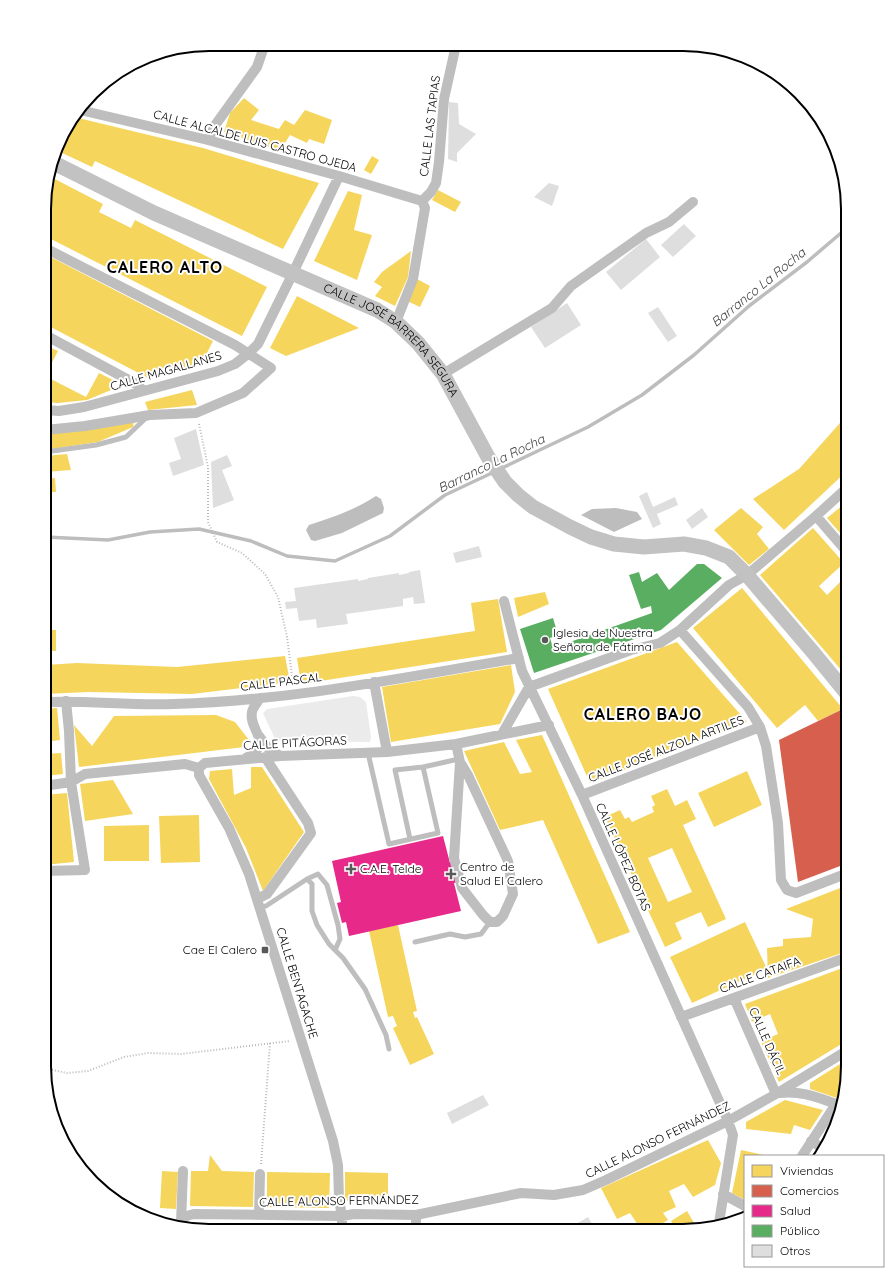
<svg xmlns="http://www.w3.org/2000/svg" width="892" height="1275" font-family="Quicksand,sans-serif">
<style>
.green{fill:#ebebeb}
.water{fill:#bdbdbd}
.homes{fill:#f6d55c;fill-rule:evenodd}
.shops{fill:#d6604d}
.health{fill:#e7298a}
.public{fill:#5aae61}
.lines{fill:none;stroke-linecap:round;stroke-linejoin:round}
.stream{stroke:#bdbdbd;stroke-width:3.5}
.building{fill:#dedede}
.path{stroke:#b9b9b9;stroke-width:2;stroke-dasharray:1 2;stroke-linecap:butt}
.lane{stroke:#bebebe;stroke-width:5}
.street{stroke:#bebebe;stroke-width:10}
.secondary{stroke:#c2c2c2;stroke-width:15}
.poi-dot{fill:#595959;stroke:#fff;stroke-width:1.5}
.labels{text-anchor:middle;stroke-width:4;stroke-linejoin:round;paint-order:stroke}
.street-label{font-size:12px;fill:#000;stroke:#fff}
.poi-label{font-size:12px;fill:#000;stroke:#fff;text-anchor:start}
.water-label{font-size:13px;font-style:italic;fill:#424242;stroke:#fff}
.district-label{font-size:16px;font-weight:bold;letter-spacing:1px;fill:#000;stroke:#fff}
.rim{fill:none;stroke:#000;stroke-width:2}
</style>
<rect width="100%" height="100%" fill="#fff"/>
<!-- green -->
<path class="green" d="M353,696L360,697L366,702L371,737L370,742L276,741L263,713L267,709Z"/>
<!-- water -->
<path class="water" d="M376,496L381,499L384,508L383,513L342,533L315,541L311,540L306,530L309,525C334,517 354,510 376,496Z
M616,508L637,512L642,519L614,532L581,515L592,509Z"/>
<!-- homes -->
<path class="homes" d="M244,98L259,110L251,120L279,129L285,120L294,125L305,110L332,120L324,144L309,139L307,143L290,135L280,151L224,132L230,113Z
M74,117L203,148L319,183L283,249L95,161L92,167L58,151Z
M372,156L379,160L371,174L364,170Z
M49,176L103,204L99,212L131,228L135,220L267,287L242,336L45,236V187Z
M438,190L461,202L455,212L432,200Z
M348,191L362,195L354,230L372,235L357,280L314,261Z
M411,251L408,277L395,306L375,296L382,287L374,282L382,272Z
M45,254L213,341L202,363L150,379L45,324Z
M417,279L430,286L420,307L407,301Z
M297,296L359,328L286,356L270,348Z
M45,345L58,351L45,376Z
M99,373L115,381L111,390L87,400L58,403L45,402V376L86,397Z
M192,390L197,405L148,410L145,402Z
M848,414V470L784,530L753,499L799,469Z
M134,420L133,427L98,442L45,450V435Z
M67,454L71,470L45,472V456Z
M55,478L56,492H45V479Z
M848,501V542L827,518Z
M741,508L763,527L757,534L769,549L749,565L714,530Z
M813,528L844,563L819,586L827,595L840,582L848,591V678L760,575Z
M742,588L843,709L818,721L805,705L777,728L693,628Z
M545,592L549,604L518,617L514,598Z
M498,599L507,652L301,684L297,658L475,631L471,603Z
M45,630H56V651H45Z
M677,642L747,722L590,783L548,689Z
M285,656L290,682L192,694L89,692L45,694V665L77,663L177,667Z
M511,665L515,692L500,724L391,742L382,687Z
M57,708L60,740L45,742V709Z
M216,715L235,722L249,740L244,747L79,767L74,725L92,746L114,716Z
M542,735L630,932L598,944L543,820L500,830L464,751L504,742L520,774L532,772L516,740Z
M61,753L63,774L44,776L45,754Z
M251,767H262L304,832L263,891L246,848L209,779L210,771L232,769L234,795L251,788Z
M747,771L762,805L714,827L698,793Z
M113,780L133,814L85,821L80,784Z
M667,789L675,806L687,800L696,819L683,825L726,919L708,927L701,912L675,923L682,939L665,947L605,817L620,810L625,819L629,817L632,822L654,812L652,807L655,805L651,796ZM672,848L692,892L668,902L648,858Z
M67,793L74,862L44,865V795Z
M199,815L200,862L161,863L159,816Z
M149,825V861H104V826Z
M848,885V951L768,978L767,948L783,946V939L811,937L813,919L786,909Z
M745,922L767,969L692,1003L670,957Z
M398,925L417,1011L413,1012L415,1018L417,1017L434,1054L410,1065L393,1028L397,1026L393,1016L388,1017L369,931Z
M848,966V1040L779,1082L761,1042L778,1034L770,1014L752,1022L745,1004Z
M848,1059V1077L843,1100L810,1089V1083Z
M785,1100L823,1110L810,1130L794,1125L791,1134L746,1129V1122Z
M837,1115L840,1116L839,1119L827,1145L821,1141Z
M708,1140L721,1163L715,1185L693,1197L684,1184L669,1191L676,1207L663,1213L668,1220L656,1227L659,1231H642L630,1213L617,1219L601,1188Z
M741,1150L764,1155L745,1156V1200L732,1193Z
M210,1155L222,1171L254,1172L253,1207L190,1206L191,1171H208Z
M162,1171L178,1172L176,1209L160,1208Z
M267,1172L330,1173L329,1208L267,1207Z
M345,1172L388,1173V1201H345Z
M687,1211L697,1228L677,1231L671,1221Z
M159,1221L174,1222V1226L159,1222Z
M190,1224L208,1226V1230H189Z
M280,1224H295L296,1230H280Z
M348,1224H407L406,1230H348Z"/>
<!-- shops -->
<path class="shops" d="M843,709L848,719V863L798,882L779,740Z"/>
<!-- health -->
<path class="health" d="M443,836L450,863H454L458,882L454,883L461,911L349,936L346,922L342,923L337,903L341,902L332,861Z"/>
<!-- public -->
<path class="public" d="M697,564H704L722,578L661,630L534,673L520,629L553,618L558,635L550,638L553,648L652,613L651,606L641,609L629,575L639,572L642,582L657,573L669,590Z"/>
<g class="lines">
<!-- stream -->
<path class="stream" d="M500,469L588,427L642,395L694,355L749,306L807,262L848,227
M45,537L108,540L150,532L199,529L251,541L287,556L335,561L390,536L445,495L494,472"/>
</g>
<!-- building -->
<path class="building" d="M506,45H521L514,52Z
M449,102L458,103L459,124L476,134L457,153V162L448,159Z
M549,183L559,186L552,206L534,197Z
M684,224L696,236L673,257L661,245Z
M646,239L660,257L621,290L606,272Z
M567,303L581,325L545,348L531,327Z
M658,307L677,336L668,342L648,313Z
M196,429L204,465L173,476L169,463L181,459L174,438Z
M227,455L232,466L222,470L234,500L213,508L211,462Z
M647,492L653,507L675,497L678,505L657,514L661,524L653,528L639,496Z
M702,508L708,517L692,529L686,520Z
M479,546L482,557L456,563L453,553Z
M420,570L425,603L414,604L413,597L403,599V606L346,614L348,624L317,628L316,619L299,621L297,608L286,609L285,602L296,601L294,588L358,579V581L368,579V578L399,573V575L409,573V572Z
M483,1095L489,1105L452,1124L447,1113Z
M588,1217L595,1229L592,1231H580L576,1224Z"/>
<g class="lines">
<!-- path -->
<path class="path" d="M199,424L208,467V522L217,542L242,553L265,574L278,597L287,637L293,684
M44,1066L48,1069L67,1073L88,1071L124,1057L148,1053L181,1054L290,1041
M261,1164L270,1043"/>
<!-- lane -->
<path class="lane" d="M45,452L96,445L126,437L147,417
M368,753L389,844L438,833L423,767
M410,839L395,770L423,767L459,759
M307,879L318,874L327,885L338,925L340,939L335,950
M260,907L266,906L307,879L312,884V911L317,925L329,944L343,958L365,989L386,1035L389,1049
M415,942L450,934L465,937L481,934L490,922"/>
<!-- street -->
<path class="street" d="M80,110L208,140L339,176L422,201
M208,140L216,124L257,67L265,44
M396,322L413,279L425,208L422,201L431,192L436,183L439,162L444,99L456,45
M45,335L138,385L143,391
M443,374L552,308L571,286L646,233L669,222L693,202
M45,410L59,411L84,407L218,371L235,364L249,353L258,344L293,273L339,176
M45,430L85,426L150,415L196,413L243,393L271,368L235,345L45,248
M816,516L848,553
M504,601L522,671L582,795L728,1121L733,1135L719,1223
M45,626H46
M680,630L748,707L760,727L766,746L778,823L781,880L787,890L796,893L848,873
M374,682L387,752
M45,702C88,700 131,706 174,704C289,701 406,677 519,658
M502,734L529,687L631,650L660,643L680,630L729,585L747,575L816,516L848,487
M259,736L268,748L280,756
M456,744L460,762L468,775L508,861L513,894L503,916L497,922H490L483,915L462,888L454,858L460,762
M246,758C275,743 248,730 252,712C253,707 258,702 260,698
M199,768V775L229,828L249,874L333,1141L338,1165L339,1200L342,1216V1230
M199,768L205,763L280,756L387,752L456,744L549,725
M44,786L71,782L85,774L185,764L199,768
M582,795L760,727
M44,871L85,870L71,782L69,731L66,701
M257,899L267,894L311,833L308,823L265,757
M734,998L776,1094
M681,1017L848,957
M780,1093C802,1090 821,1099 842,1106
M811,1141L824,1149
M802,1156L836,1104
M723,1194L745,1206
M259,1215L260,1174
M181,1223L186,1216L194,1214L342,1216L354,1214L416,1215L521,1193L554,1195L583,1190L606,1180L728,1121L776,1094L848,1050
M181,1223L183,1171
M416,1230V1215"/>
<!-- secondary -->
<path class="secondary" id="s1" d="M54,163L154,213L377,310L396,322L418,343L443,374L488,457L505,482L518,495L533,507L570,527L591,537L614,544L644,547L684,544L706,548L729,557L747,575L812,651L848,695"/>
</g>
<!-- markers -->
<g class="poi-dot">
<circle cx="545" cy="640" r="4"/>
<path d="M349 863h4v4h4v4h-4v4h-4v-4h-4v-4h4z"/>
<path d="M449 868h4v4h4v4h-4v4h-4v-4h-4v-4h4z"/>
<rect x="261" y="946" width="8" height="8" rx="2"/>
</g>
<g class="labels">
<!-- street labels -->
<g class="street-label">
<text transform="translate(430 126) rotate(-83)" y="4">CALLE LAS TAPIAS</text>
<text transform="translate(255 141) rotate(15)" y="4">CALLE ALCALDE LUIS CASTRO OJEDA</text>
<text dy="4" stroke="none"><textPath href="#s1" startOffset="385">CALLE JOSÉ BARRERA SEGURA</textPath></text>
<text transform="translate(166 371) rotate(-16)" y="4">CALLE MAGALLANES</text>
<text transform="translate(281 682) rotate(-7)" y="4">CALLE PASCAL</text>
<text transform="translate(295 743) rotate(-3)" y="4">CALLE PITÁGORAS</text>
<text transform="translate(666 749) rotate(-21)" y="4">CALLE JOSÉ ALZOLA ARTILES</text>
<text transform="translate(623 857) rotate(66)" y="4">CALLE LÓPEZ BOTAS</text>
<text transform="translate(760 975) rotate(-20)" y="4">CALLE CATAIFA</text>
<text transform="translate(297 983) rotate(73)" y="4">CALLE BENTAGACHE</text>
<text transform="translate(767 1041) rotate(66)" y="4">CALLE DÁCIL</text>
<text transform="translate(658 1140) rotate(-26)" y="4">CALLE ALONSO FERNÁNDEZ</text>
<text transform="translate(339 1201) rotate(-1)" y="4">CALLE ALONSO FERNÁNDEZ</text>
</g>
<!-- poi labels -->
<g class="poi-label">
<text x="553" y="637">Iglesia de Nuestra<tspan x="553" dy="14">Señora de Fátima</tspan></text>
<text x="460" y="871">Centro de<tspan x="460" dy="14">Salud El Calero</tspan></text>
<text x="360" y="873">C.A.E. Telde</text>
<text x="257" y="954" text-anchor="end">Cae El Calero</text>
</g>
<!-- water labels -->
<g class="water-label">
<text transform="translate(758 287) rotate(-39)" y="5">Barranco La Rocha</text>
<text transform="translate(491 463) rotate(-26)" y="5">Barranco La Rocha</text>
</g>
<!-- district labels -->
<g class="district-label">
<text x="165" y="273">CALERO ALTO</text>
<text x="643" y="720">CALERO BAJO</text>
</g>
</g>
<!-- crop -->
<path d="M0 0H892V1275H0ZM209 51H683A158 158 0 0 1 841 209V1066A158 158 0 0 1 683 1224H209A158 158 0 0 1 51 1066V209A158 158 0 0 1 209 51Z" fill="#fff" fill-rule="evenodd"/>
<path class="rim" d="M209 51H683A158 158 0 0 1 841 209V1066A158 158 0 0 1 683 1224H209A158 158 0 0 1 51 1066V209A158 158 0 0 1 209 51Z"/>
<!-- legend -->
<rect x="744" y="1155" width="140" height="112" fill="#ffffff" stroke="#999999"/>
<rect x="752" y="1165" width="20" height="12" fill="#f6d55c" stroke="#999999"/>
<text x="780" y="1175" font-size="12" fill="#000000">Viviendas</text>
<rect x="752" y="1185" width="20" height="12" fill="#d6604d" stroke="#999999"/>
<text x="780" y="1195" font-size="12" fill="#000000">Comercios</text>
<rect x="752" y="1205" width="20" height="12" fill="#e7298a" stroke="#999999"/>
<text x="780" y="1215" font-size="12" fill="#000000">Salud</text>
<rect x="752" y="1225" width="20" height="12" fill="#5aae61" stroke="#999999"/>
<text x="780" y="1235" font-size="12" fill="#000000">Público</text>
<rect x="752" y="1245" width="20" height="12" fill="#dedede" stroke="#999999"/>
<text x="780" y="1255" font-size="12" fill="#000000">Otros</text>
</svg>
